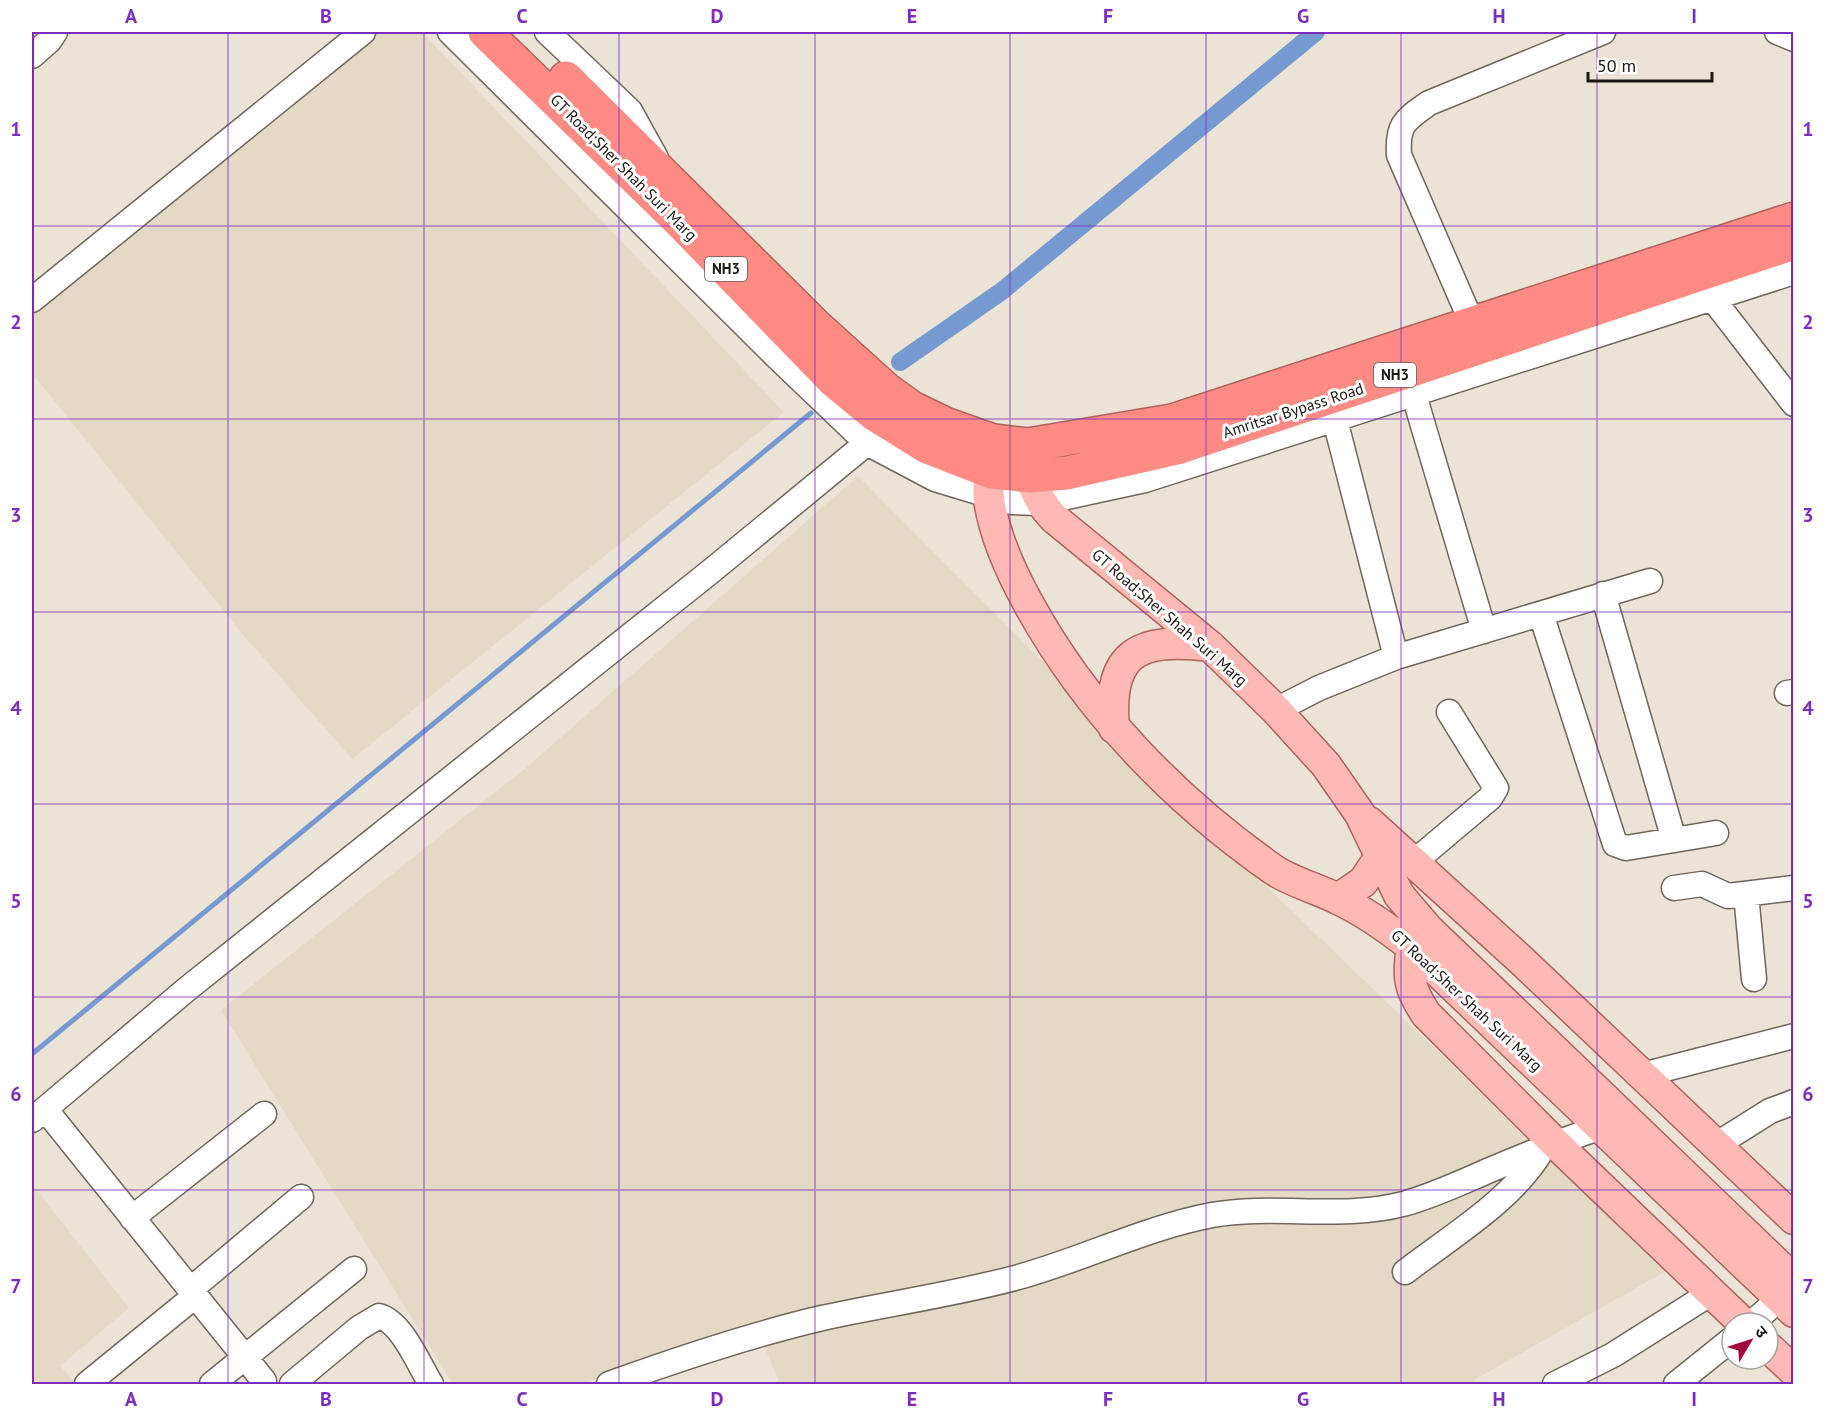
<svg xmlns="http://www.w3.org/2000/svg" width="1825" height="1416" font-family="'PT Sans','Noto Sans Devanagari',sans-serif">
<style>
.industrial{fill:#e3d9c4}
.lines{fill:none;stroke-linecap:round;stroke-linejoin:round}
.stream{stroke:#759ad2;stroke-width:5}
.canal{stroke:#759ad2;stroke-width:18}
.minor-casing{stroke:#6e665a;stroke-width:27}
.major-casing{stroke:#ae635c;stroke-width:33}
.highway-casing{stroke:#ae635c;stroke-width:36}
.minor{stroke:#fff;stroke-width:24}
.major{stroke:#feb9b5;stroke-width:30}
.highway{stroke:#fd8b84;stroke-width:33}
.grid{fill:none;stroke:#7b2cbf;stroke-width:1.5;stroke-opacity:0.55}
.labels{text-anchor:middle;stroke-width:6;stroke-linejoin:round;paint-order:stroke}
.shield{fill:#fff;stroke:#5f5d5a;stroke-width:1.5}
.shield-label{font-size:15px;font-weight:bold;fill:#1b1813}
.street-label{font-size:16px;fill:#1b1813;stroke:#fff}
.neatline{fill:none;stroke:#7b2cbf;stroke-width:2}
.grid-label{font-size:20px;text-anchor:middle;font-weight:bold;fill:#7b2cbf}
</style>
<rect width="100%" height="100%" fill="#ebe3d5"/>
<!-- industrial -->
<path class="industrial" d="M343,32H422L784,412L352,759L245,637L32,373V290Z
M858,476L1269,889L1666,1271L1474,1380L1476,1384H780L756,1327L582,1384H453L221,1010L527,767Z
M32,1184L129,1308L60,1366L76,1384H32Z"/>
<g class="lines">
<!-- stream -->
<path class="stream" d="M32,1054L811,413"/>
<!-- canal -->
<path class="canal" d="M900,362L1002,291L1316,32"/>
<defs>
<path id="minor" d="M450,32L778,358L867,443L935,479L1011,502L1039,503L1145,480L1794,272
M547,32L630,111L656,158
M1777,32L1794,39
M32,56L49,41L55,32
M1712,298L1794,404
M32,300L363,32
M1472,323L1399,155C1397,124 1405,120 1429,103L1603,32
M1414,395L1484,631
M1335,420L1396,657
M1603,594L1674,840
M1541,614L1615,844L1626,848L1716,833
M1787,693L1794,692
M1276,710L1319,688L1396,657L1650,581
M1414,862L1490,798L1496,788L1449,712
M1674,888L1702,884L1728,896L1794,888
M1746,894L1754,979
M1642,1075L1794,1036
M45,1109L264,1381
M32,1120L187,989L710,572L867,443
M1716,1145L1770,1111L1794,1102
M132,1218L264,1114
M1405,1272C1450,1237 1515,1199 1543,1148
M190,1290L301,1197
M1752,1323L1779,1299
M87,1384L195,1296
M212,1384L354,1269
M292,1384L359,1328L379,1316C402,1322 419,1365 431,1384
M609,1384C678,1359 750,1335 822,1318C886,1304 951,1295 1015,1278C1082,1260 1144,1228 1212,1215C1275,1204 1341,1220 1403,1204C1433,1196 1462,1182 1490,1170C1527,1154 1564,1140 1601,1127
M1555,1384L1613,1355L1711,1293
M1676,1384L1732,1339"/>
<path id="major" d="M992,449C991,465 987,484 989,499C994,535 1010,570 1027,601C1085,708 1174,800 1274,870C1294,883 1319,889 1340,900C1367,913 1389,929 1412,947L1794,1312
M1028,451C1030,480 1035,499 1055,519L1210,646L1276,710L1326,765L1360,814L1399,895L1428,929L1794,1280
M1114,728C1107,651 1140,637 1210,646
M1369,822L1521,960L1794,1219
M1338,899L1363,882L1380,857
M1412,947C1407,978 1409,988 1426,1014L1555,1143L1743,1323
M1768,1347L1794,1371"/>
<path id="highway" d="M485,32L680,222L834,381L874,414L927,447L991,472L1030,476L1067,473L1177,448L1794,243
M566,78L815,325L887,390L912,408L945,424L993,441L1028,445L1172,421L1794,219"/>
</defs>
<!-- minor casing -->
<use href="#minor" class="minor-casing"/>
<!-- major casing -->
<use href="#major" class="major-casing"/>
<!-- highway casing -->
<use href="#highway" class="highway-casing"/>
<!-- minor -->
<use href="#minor" class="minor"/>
<!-- major -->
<use href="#major" class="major"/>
<!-- highway -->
<use href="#highway" class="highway"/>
</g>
<!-- grid -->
<path class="grid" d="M228,32V1384M424,32V1384M619,32V1384M815,32V1384M1010,32V1384M1206,32V1384M1401,32V1384M1597,32V1384M32,226H1794M32,419H1794M32,612H1794M32,804H1794M32,997H1794M32,1190H1794"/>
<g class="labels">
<!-- shield labels -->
<g class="shield">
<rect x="705" y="257" width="42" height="24" rx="4.5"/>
<rect x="1374" y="363" width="42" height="24" rx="4.5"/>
</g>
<g class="shield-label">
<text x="726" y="274">NH3</text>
<text x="1395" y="380">NH3</text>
</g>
<!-- street labels -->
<g class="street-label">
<text transform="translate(624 167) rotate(45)" y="6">GT Road;Sher Shah Suri Marg</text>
<text transform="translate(1293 410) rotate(-18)" y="6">Amritsar Bypass Road</text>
<text transform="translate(1170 617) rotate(41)" y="6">GT Road;Sher Shah Suri Marg</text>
<text transform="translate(1467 1000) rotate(43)" y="6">GT Road;Sher Shah Suri Marg</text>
</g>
</g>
<!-- border -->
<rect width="1825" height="1416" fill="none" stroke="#ffffff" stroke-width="66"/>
<!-- north arrow -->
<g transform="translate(1750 1341) rotate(51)"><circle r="28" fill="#ffffff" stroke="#a4a3a1" stroke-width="1.5"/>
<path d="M0-4.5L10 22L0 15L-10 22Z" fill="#a3063c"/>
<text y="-9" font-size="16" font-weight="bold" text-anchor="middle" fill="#1b1813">उ</text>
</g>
<!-- scale -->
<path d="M1588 72v9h124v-9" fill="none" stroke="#1b1813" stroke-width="3"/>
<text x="1597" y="72" font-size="18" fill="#1b1813" stroke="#ffffff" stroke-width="4.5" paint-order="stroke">50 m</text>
<rect x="33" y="33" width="1759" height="1350" class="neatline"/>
<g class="grid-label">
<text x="131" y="23">A</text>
<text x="326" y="23">B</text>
<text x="522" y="23">C</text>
<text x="717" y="23">D</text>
<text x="912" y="23">E</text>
<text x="1108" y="23">F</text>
<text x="1303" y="23">G</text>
<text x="1499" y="23">H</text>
<text x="1694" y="23">I</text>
<text x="16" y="136">1</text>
<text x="1808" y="136">1</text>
<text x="16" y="329">2</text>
<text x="1808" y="329">2</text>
<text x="16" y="522">3</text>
<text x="1808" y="522">3</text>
<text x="16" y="715">4</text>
<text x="1808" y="715">4</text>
<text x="16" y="908">5</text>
<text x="1808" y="908">5</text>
<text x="16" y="1101">6</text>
<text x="1808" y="1101">6</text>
<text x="16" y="1293">7</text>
<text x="1808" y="1293">7</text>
<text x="131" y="1406">A</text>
<text x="326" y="1406">B</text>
<text x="522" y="1406">C</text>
<text x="717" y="1406">D</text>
<text x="912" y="1406">E</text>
<text x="1108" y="1406">F</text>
<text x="1303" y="1406">G</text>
<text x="1499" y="1406">H</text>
<text x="1694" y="1406">I</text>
</g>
</svg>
